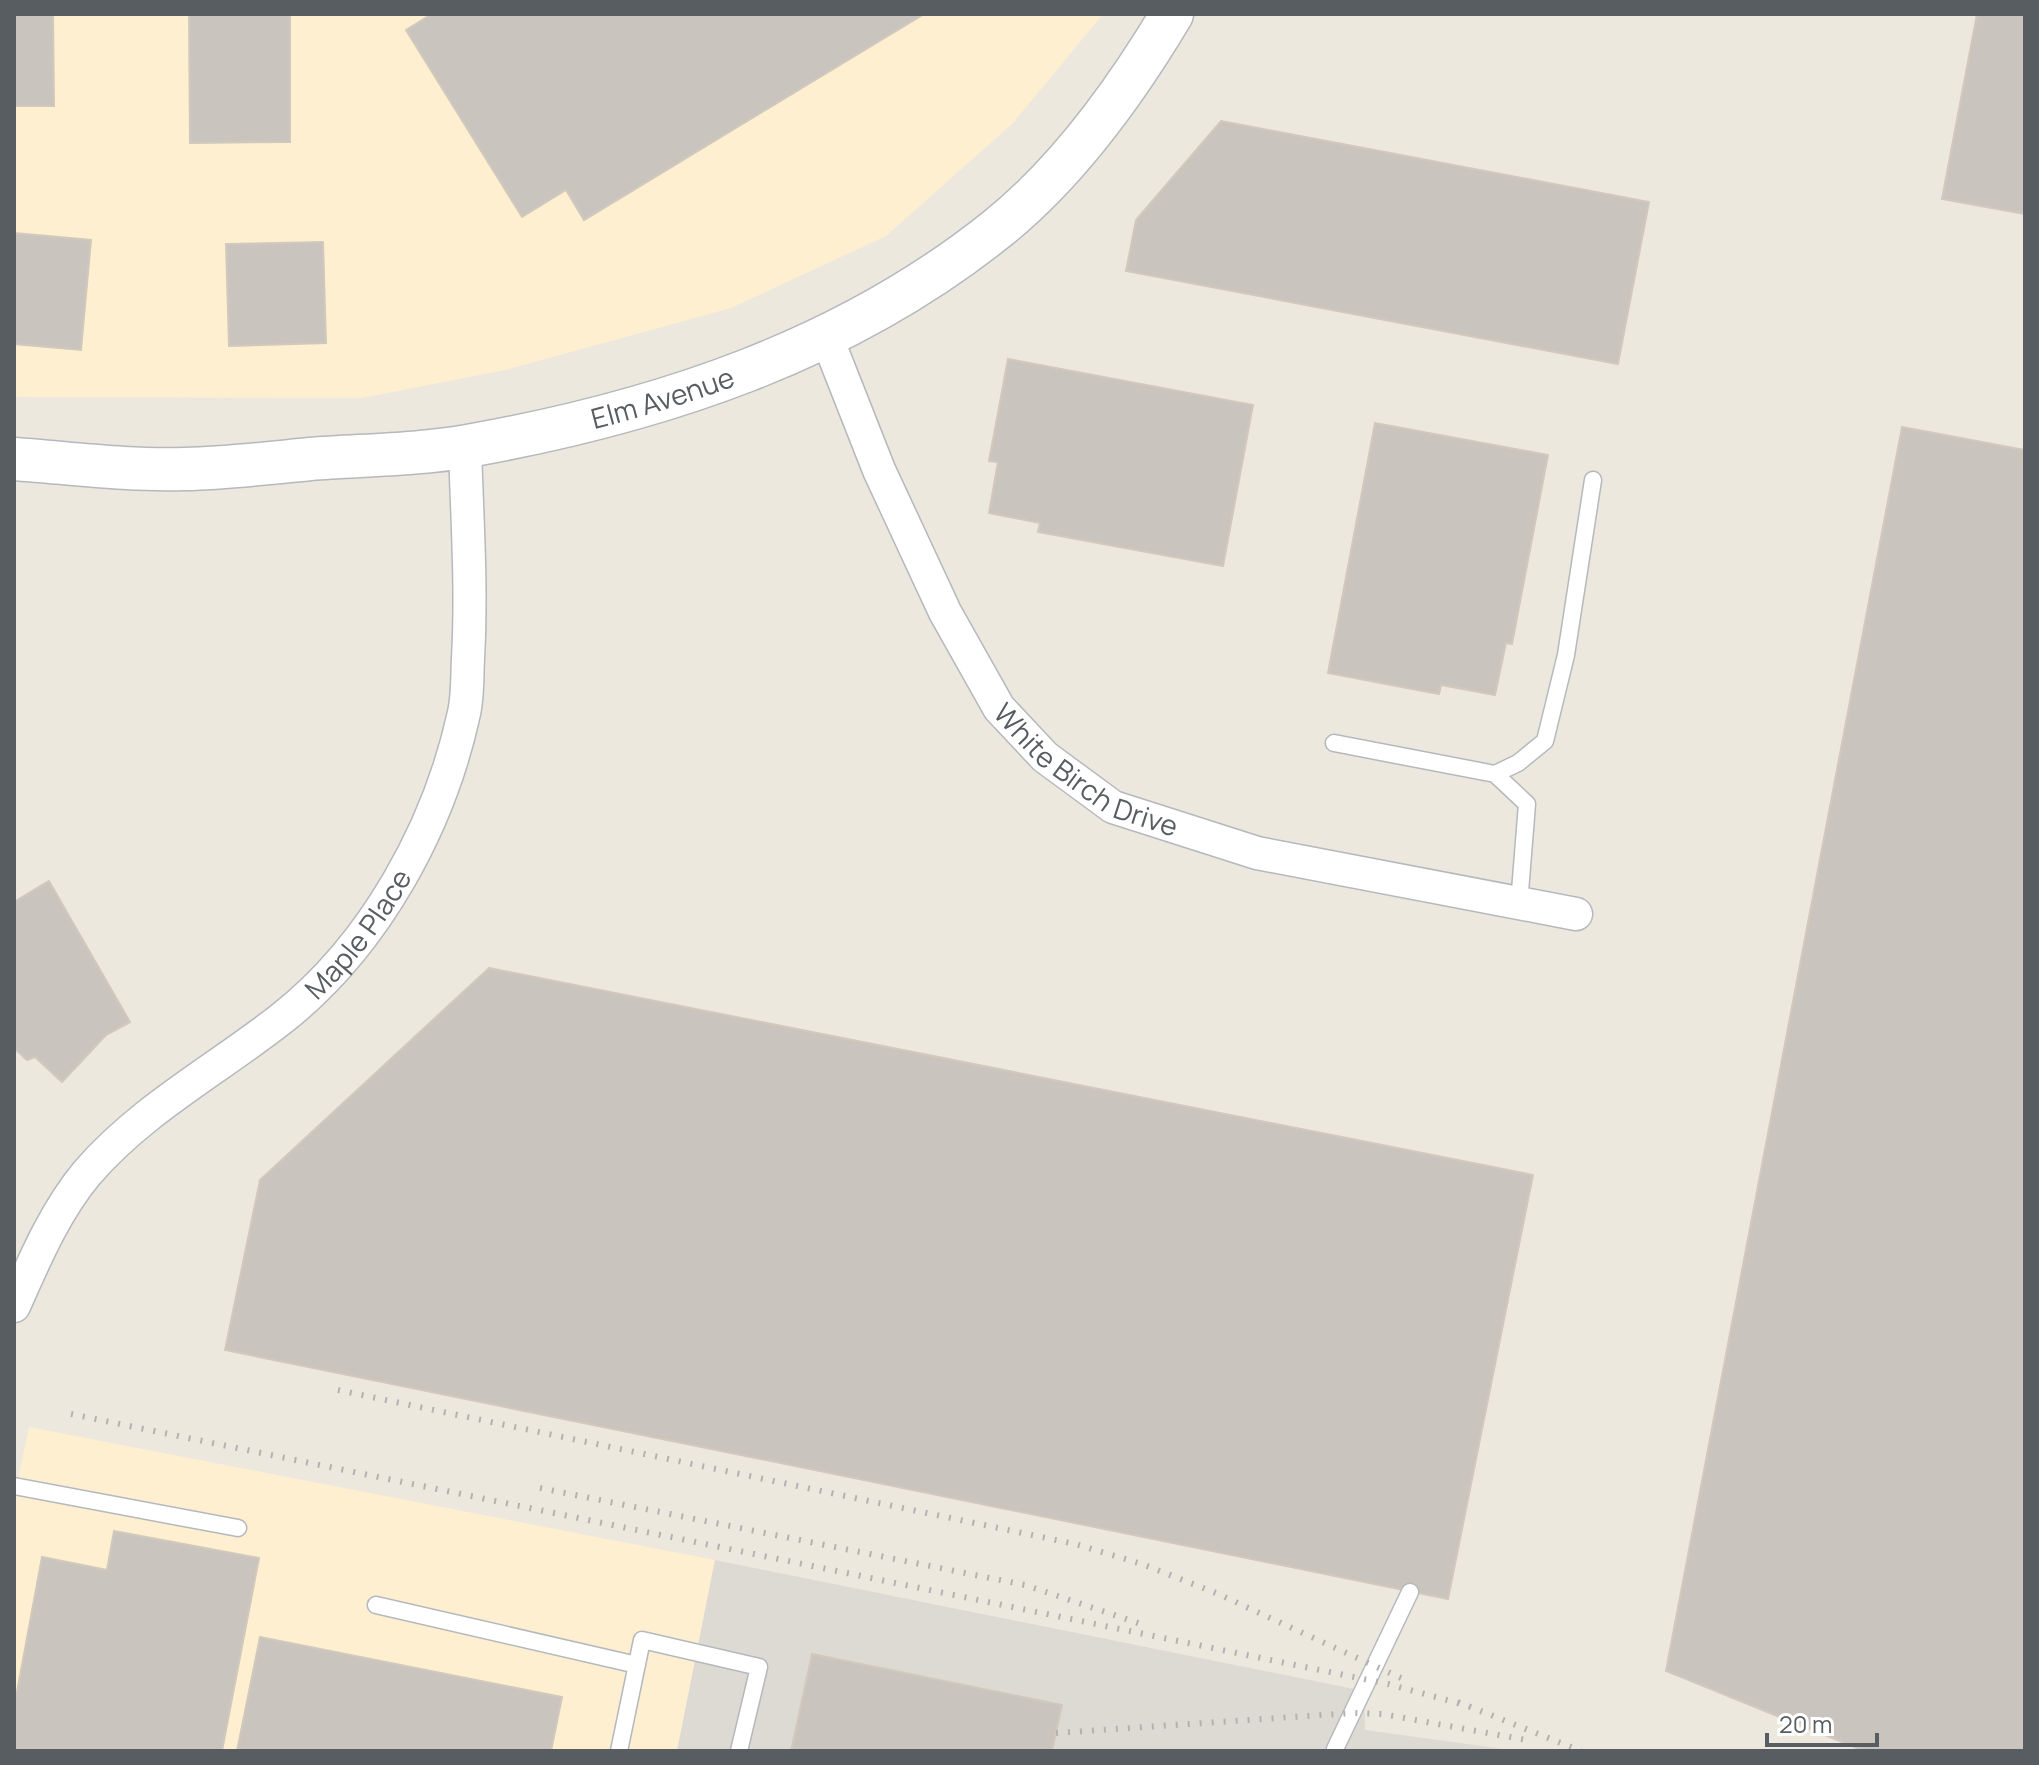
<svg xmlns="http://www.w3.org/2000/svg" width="2039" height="1765" font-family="Manrope,sans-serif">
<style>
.commercial{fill:#ffefd1}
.industrial{fill:#dddad3}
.building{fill:#c9c5be;stroke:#d1c9bc;stroke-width:2}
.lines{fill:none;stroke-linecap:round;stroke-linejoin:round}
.service-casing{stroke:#b5b8bd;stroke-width:19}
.minor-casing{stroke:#b5b8bd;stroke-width:35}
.tertiary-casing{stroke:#b5b8bd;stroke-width:45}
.service{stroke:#fff;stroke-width:16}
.minor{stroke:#fff;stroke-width:32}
.tertiary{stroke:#fff;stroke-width:42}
.rail{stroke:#b1b2b2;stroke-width:6;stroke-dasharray:2 10;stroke-linecap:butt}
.labels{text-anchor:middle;stroke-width:6;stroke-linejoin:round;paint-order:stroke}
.street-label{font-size:28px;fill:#585d61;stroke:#fff}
</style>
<rect width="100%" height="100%" fill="#ede8de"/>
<!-- commercial -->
<path class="commercial" d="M14,14H1103L1013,123L886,236L731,308L505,370L362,398L14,397Z
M29,1427L715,1560L677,1751H14V1499Z"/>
<!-- industrial -->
<path class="industrial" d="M715,1560L1364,1691L1365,1730L1518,1751H677Z"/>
<!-- building -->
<path class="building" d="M14,14H53L54,106H14Z
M189,14H290V142L190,143Z
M432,14H924L584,220L566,190L522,217L406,30Z
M1977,14H2025V214L1942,199Z
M1221,121L1649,202L1618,364L1126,271L1136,220Z
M14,233L91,240L81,350L14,344Z
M323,242L326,343L229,346L226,244Z
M1008,359L1253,405L1223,566L1038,532L1040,523L989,513L998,462L989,461Z
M1375,423L1548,455L1512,644L1506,643L1495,695L1441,685L1439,694L1328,673Z
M1902,427L2025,450V1751H1864L1666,1671Z
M49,881L130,1022L106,1035L62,1082L35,1057L27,1060L14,1048V902Z
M489,968L1533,1175L1448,1599L225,1350L260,1180Z
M114,1531L259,1558L222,1751H14V1692H17L42,1557L107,1570Z
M260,1637L562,1697L551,1751H237Z
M812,1654L1062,1705L1052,1751H791Z"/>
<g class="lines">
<defs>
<path id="service" d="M1334,743L1495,774L1527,804L1519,904
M1495,774L1518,763L1545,741L1566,655L1593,480
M14,1486L238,1528
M376,1605L637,1665
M1335,1749L1410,1592
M619,1751L642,1640L759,1667L739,1751"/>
<g id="minor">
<path id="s1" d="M827,338L879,470L945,612L999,708L1045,757L1113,807L1257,853L1576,914"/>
<path id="s2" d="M14,1306C34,1261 55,1211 87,1173C141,1110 216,1070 281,1019C374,946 439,828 464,713C468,696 467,676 468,658C472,588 467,517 465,447"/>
</g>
<g id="tertiary">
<path id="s3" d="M14,459C70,463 129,471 185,469C227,468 269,463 310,459C362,455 417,455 468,446C659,412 845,351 998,228C1069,171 1126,91 1172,14"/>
</g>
</defs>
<!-- service casing -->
<use href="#service" class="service-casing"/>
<!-- minor casing -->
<use href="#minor" class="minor-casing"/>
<!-- tertiary casing -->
<use href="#tertiary" class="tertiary-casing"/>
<!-- service -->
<use href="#service" class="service"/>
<!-- minor -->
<use href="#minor" class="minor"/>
<!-- tertiary -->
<use href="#tertiary" class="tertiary"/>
<!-- rail -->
<path class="rail" d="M338,1390L1075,1544L1142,1564L1216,1593L1403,1679
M71,1414L1388,1684L1469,1706
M540,1488L1025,1585L1147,1626
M1458,1702L1581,1751
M1056,1733L1352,1713L1382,1714L1532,1741"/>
</g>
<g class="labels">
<!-- street labels -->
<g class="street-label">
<text dy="10" stroke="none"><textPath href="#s3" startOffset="656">Elm Avenue</textPath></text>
<text dy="10" stroke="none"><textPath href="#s1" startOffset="518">White Birch Drive</textPath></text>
<text dy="10" stroke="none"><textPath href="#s2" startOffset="516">Maple Place</textPath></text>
</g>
</g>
<!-- border -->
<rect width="2039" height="1765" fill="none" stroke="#585d61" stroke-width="32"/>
<!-- scale -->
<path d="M1767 1733v12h110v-12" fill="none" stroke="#585d61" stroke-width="4"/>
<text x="1779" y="1733" font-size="24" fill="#585d61" stroke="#ffffff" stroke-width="6" paint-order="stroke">20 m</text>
</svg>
